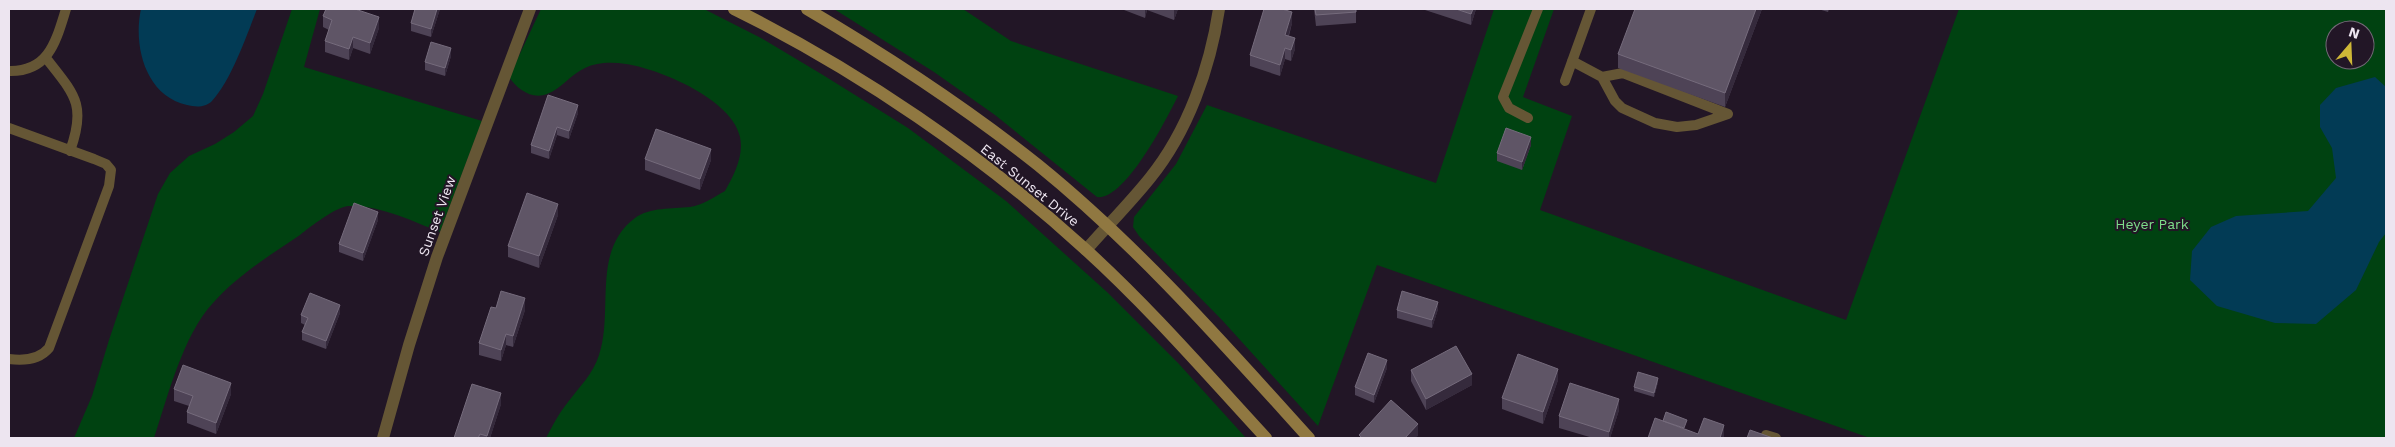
<svg xmlns="http://www.w3.org/2000/svg" width="2395" height="447" font-family="'Work Sans',sans-serif">
<style>
.green{fill:#004211;fill-rule:evenodd}
.water{fill:#023b55}
.lines{fill:none;stroke-linecap:round;stroke-linejoin:round}
.service{stroke:#655635;stroke-width:10}
.minor{stroke:#655635;stroke-width:12}
.secondary{stroke:#907841;stroke-width:12}
.wall{fill:#4e4356}
.shaded-wall{fill:#352a3c}
.building{fill:#5f5566;stroke:#756b7c}
.labels{text-anchor:middle;stroke-width:4;stroke-linejoin:round;paint-order:stroke}
.street-label{font-size:14px;fill:#ede5f0;stroke:#221626}
.park-label{font-size:14px;fill:#7edd8a;stroke:#221626}
</style>
<rect width="100%" height="100%" fill="#221626"/>
<!-- green -->
<path class="green" d="M292,9H320L304,67L482,121L440,232C412,221 380,205 349,206C337,206 310,227 300,235C270,255 238,275 213,303C183,335 168,396 154,438H74L92,396L109,340L158,194L170,173L189,156L215,144L234,132L253,116L263,94Z
M541,9H704L761,38L823,75L908,128L1006,201L1107,292L1179,364L1246,438H546C553,425 559,413 568,402C580,386 593,374 599,355C614,310 591,251 635,218C650,207 672,209 690,207C703,205 714,197 725,191C734,175 744,156 740,137C733,100 660,69 626,64C612,62 597,62 585,68C571,74 561,89 547,94C532,100 517,89 509,77Z
M834,9H963L1011,41L1178,96C1167,118 1125,201 1097,197L995,115L934,72Z
M1494,9H1554L1523,97L1572,116L1540,210L1846,320L1959,9H2386V438H1870L1377,265L1318,426L1222,320L1139,236L1133,227L1134,217L1176,164L1207,105L1436,183ZM2335,30H2365V60H2335Z"/>
<!-- water -->
<path class="water" d="M141,9H257C247,35 231,81 212,101C205,108 195,107 187,105C145,96 133,45 141,9Z
M2375,77L2386,87V233L2379,242L2356,290L2316,324L2275,323L2217,306L2190,280L2192,251L2211,227L2236,216L2308,211L2336,178L2332,148L2320,127V105L2336,88Z"/>
<g class="lines">
<!-- service -->
<path class="service" d="M46,58C74,94 87,104 70,151
M1572,61L1602,77L1615,101L1622,108L1655,123L1677,127L1696,125L1728,114
M9,71C49,72 56,41 66,9
M1602,77L1623,73L1728,114
M1565,81L1591,9
M1528,118L1509,108L1503,97L1538,9
M9,128L94,159L106,164L111,170L109,186L49,348C39,360 24,361 9,359
M1766,435L1776,438"/>
<!-- minor -->
<path class="minor" d="M1086,250C1107,226 1130,203 1150,178C1188,131 1210,68 1219,9
M383,438L409,345L437,257L530,9"/>
<!-- secondary -->
<path class="secondary" d="M734,9C859,71 982,155 1085,249C1150,308 1207,374 1266,438
M807,9C887,56 965,107 1038,165C1138,246 1223,343 1309,438"/>
</g>
<!-- wall -->
<path class="wall" d="M415,9H440L431,37L411,31V23Z
M1124,9H1178L1174,20L1147,10L1145,18L1124,10Z
M1314,9H1356V23L1316,26Z
M1425,9H1476L1471,25L1425,10Z
M1762,9L1725,107L1618,68V54Z
M1818,9H1829L1828,12Z
M323,16L379,28L370,54L353,48L349,60L325,52V41L329,30L323,27Z
M1292,23L1289,36L1295,49L1291,61L1285,59L1280,76L1250,66V55Z
M451,56L445,76L425,70V62Z
M578,113L569,139L557,135L549,159L531,153V145Z
M1531,145L1522,170L1497,161V153Z
M645,159L711,160L700,190L645,170Z
M558,215L539,268L508,257V246Z
M378,220L363,261L339,252V244Z
M496,308L525,310L513,347L506,345L501,361L479,355V343Z
M1438,309L1432,328L1397,318V310Z
M340,313L326,349L302,340V332L305,325L301,323V315Z
M1387,368L1374,403L1355,395V387Z
M1411,370L1472,385L1426,410L1411,381Z
M1558,380L1543,424L1502,409V398Z
M1658,382L1654,397L1634,391V387Z
M174,389L231,394L216,434L187,423V412L189,406L174,401Z
M501,404L490,438H454Z
M1619,410L1610,438H1593L1559,428V416Z"/>
<!-- shaded-wall -->
<path class="shaded-wall" d="M437,9H440L431,37V29Z
M1145,9H1147L1145,18Z
M1174,9H1178L1174,20Z
M1473,9H1476L1471,25V14Z
M1756,9H1762L1725,107V93Z
M1292,12V23L1285,46V35Z
M379,17V28L370,54V43Z
M353,37V48L349,60V49Z
M1295,38V49L1291,61V50Z
M451,48V56L445,76V68Z
M1285,48V59L1280,76V65Z
M578,105V113L569,139V131Z
M557,127V135L549,159V151Z
M1531,137V145L1522,170V162Z
M711,149V160L700,190V179Z
M558,204V215L539,268V256Z
M378,212V220L363,261V253Z
M525,298V310L513,347V336Z
M1438,302V309L1432,328V320Z
M340,305V313L326,349V341Z
M506,334V345L501,361V350Z
M1387,360V368L1374,403V395Z
M1558,369V380L1543,424V412Z
M1472,374V385L1426,410V399Z
M1658,378V382L1654,397V393Z
M231,383V394L216,434V423Z
M501,393V404L490,438H487V436Z
M1619,399V410L1610,438H1609V432Z
M1418,424V436L1415,438H1405Z
M1724,425V438H1720Z"/>
<!-- building -->
<path class="building" d="M326,9H355L379,17L370,43L353,37L349,49L325,41L332,20L323,16Z
M415,9H437L431,29L411,23Z
M1264,9H1282L1292,12L1285,35L1295,38L1291,50L1285,48L1280,65L1250,55Z
M1315,9H1356V12L1316,15Z
M1456,9H1473L1471,14Z
M1635,9H1756L1725,93L1618,54Z
M431,42L451,48L445,68L425,62Z
M548,95L578,105L569,131L557,127L549,151L531,145Z
M1506,128L1531,137L1522,162L1497,153Z
M656,129L711,149L700,179L645,159Z
M527,193L558,204L539,256L508,246Z
M354,203L378,212L363,253L339,244Z
M501,291L525,298L513,336L506,334L501,350L479,343L491,307L496,308Z
M1402,291L1438,302L1432,320L1397,310Z
M310,293L340,305L326,341L302,332L308,318L301,315Z
M1456,346L1472,374L1426,399L1411,370Z
M1368,353L1387,360L1374,395L1355,387Z
M1518,354L1558,369L1543,412L1502,398Z
M183,365L231,383L216,423L187,412L193,396L174,389Z
M1638,372L1658,378L1654,393L1634,387Z
M1570,383L1619,399L1609,432L1559,416Z
M472,384L501,393L487,436L480,434L478,438H454Z
M1391,400L1418,424L1405,438H1362L1359,435Z
M1666,412L1687,420L1684,428L1663,421Z
M1655,418L1698,434L1704,418L1724,425L1720,438H1648Z
M1750,430L1773,438H1747Z"/>
<g class="labels">
<!-- street labels -->
<g class="street-label">
<text transform="translate(1030 185) rotate(39)" y="5">East Sunset Drive</text>
<text transform="translate(437 216) rotate(-70)" y="5">Sunset View</text>
</g>
<!-- park labels -->
<g class="park-label">
<text x="2152" y="229">Heyer Park</text>
</g>
</g>
<!-- border -->
<rect width="2395" height="447" fill="none" stroke="#ede5f0" stroke-width="20"/>
<!-- north arrow -->
<g transform="translate(2350 45) rotate(19)"><circle r="24" fill="#221626" stroke="#736977"/>
<path d="M0-4L9 19L0 12L-9 19Z" fill="#cfb837"/>
<text y="-8" font-size="14" font-weight="bold" text-anchor="middle" fill="#ede5f0">N</text>
</g>
</svg>
